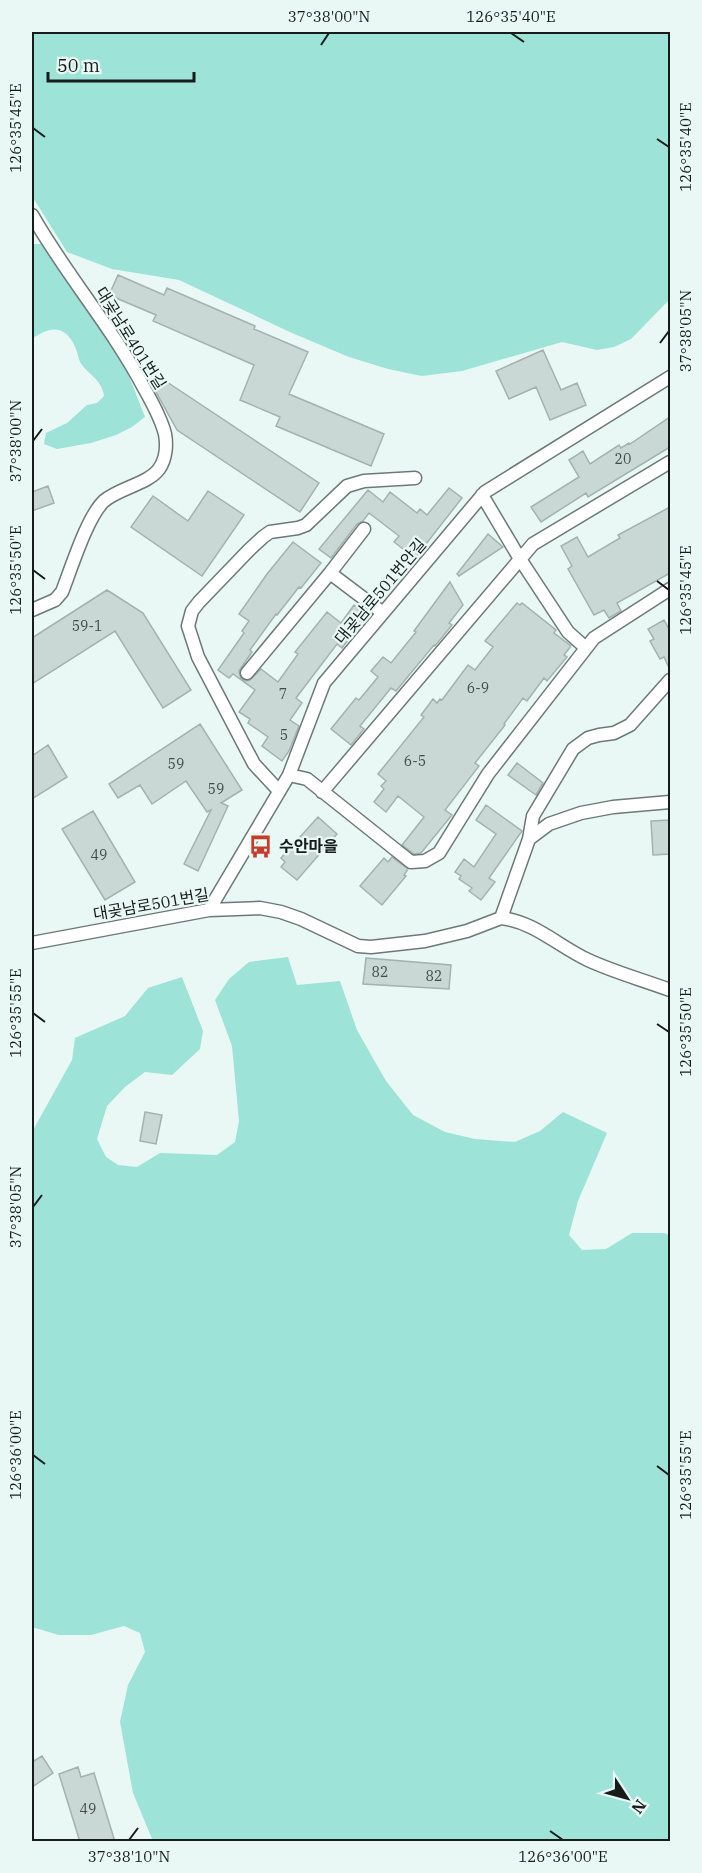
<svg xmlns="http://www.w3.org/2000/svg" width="702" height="1873" font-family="'IBM Plex Serif','Noto Sans KR',serif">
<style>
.green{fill:#9de3d7}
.building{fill:#c9d8d5;stroke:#a4b2af;stroke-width:1.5}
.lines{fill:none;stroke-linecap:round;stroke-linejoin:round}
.service-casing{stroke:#6c7977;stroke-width:15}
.service{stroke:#fff;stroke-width:12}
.ticks{fill:none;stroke:#171c1b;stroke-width:2}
.labels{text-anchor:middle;stroke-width:4.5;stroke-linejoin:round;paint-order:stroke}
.number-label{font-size:14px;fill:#444b4a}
.street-label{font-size:16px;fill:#171c1b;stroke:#e9f8f5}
.poi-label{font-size:16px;font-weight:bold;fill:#171c1b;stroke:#e9f8f5;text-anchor:start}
.neatline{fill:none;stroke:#171c1b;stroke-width:2}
.ticks-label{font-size:15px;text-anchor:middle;fill:#171c1b}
</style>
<rect width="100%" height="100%" fill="#e9f8f5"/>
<!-- green -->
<path class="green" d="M32,32H670V299L631,339L614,347L597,350L562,342L462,371L422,376L388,369L349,357L292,333L179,280L112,269L67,252L32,196Z
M34,244H42L102,329L127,371L145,417L132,427L116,435L91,443L57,449L44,444L46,433L67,423L87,405L97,403L104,396C102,379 88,375 80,362C78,358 78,353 76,349C66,324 50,326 32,339V246Z
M288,957L297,985L340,981L357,1030L386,1081L413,1115L445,1132L475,1139L515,1142L540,1131L563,1112L607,1133L578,1201L569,1235L582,1250L606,1249L632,1233H664L670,1235V1841H153L133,1793L120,1722L128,1685L145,1652L140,1633L124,1626L91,1635H59L32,1627V1132L72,1060L75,1038L125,1016L148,988L182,977L203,1031L200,1049L172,1075L145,1072L125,1087L107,1106L97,1139L106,1157L118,1165L137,1167L160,1153L217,1155L235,1142L239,1121L232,1046L215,1000L229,979L249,962Z"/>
<!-- building -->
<path class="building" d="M118,275L164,295L167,288L255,326L254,329L308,352L289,394L384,434L371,466L276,426L280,417L240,400L254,365L153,321L156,315L109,295Z
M543,350L561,390L577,383L586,405L550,420L536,387L509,399L496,371Z
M164,380L319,483L300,512L177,430L156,392Z
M670,417V447L588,497L586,493L541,522L531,507L579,477L569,460L583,451L590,464L619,445L621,448L629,443L630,444Z
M48,486L54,503L32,511V492Z
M449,488L462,498L415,558L394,542L399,536L369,513L363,521L357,524L331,558L319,549L368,490L383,502L390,492L417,513L420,509L427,515Z
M208,491L244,515L202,576L131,527L153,496L188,521Z
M670,507V573L617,603L621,611L609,618L604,610L594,615L568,569L572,566L561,546L577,537L588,557L620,538L618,535Z
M488,534L503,547L459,576L457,574Z
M293,542L321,563L301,588L299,587L277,615L276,614L250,650L252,652L239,671L241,679L246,681L250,680L261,669L278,682L298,654L295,652L327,612L341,623L354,605L367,615L342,648L337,644L296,698L302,703L290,720L299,726L289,751L282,761L262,746L268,737L248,723L250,719L239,712L255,690L233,674L229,678L218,670L244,633L242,631L249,621L239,614L267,574Z
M450,582L463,605L449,623L452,625L435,646L434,645L396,691L391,688L360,726L364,729L351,745L331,729L356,698L359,700L378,677L371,671L383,657L391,663L416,632L414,631Z
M107,590L143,613L191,690L163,708L115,631L32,684V638Z
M517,603L520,605L522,603L556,630L554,633L571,646L564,655L567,657L547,681L544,678L527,701L523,698L504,724L505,725L475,763L479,766L445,810L452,815L421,853L414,854L402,845L424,817L398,796L386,812L374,802L384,789L381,786L386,781L378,774L424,717L421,715L433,699L437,703L440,699L442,700L468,665L475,670L493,647L485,641Z
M664,620L670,631V670L664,657L660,659L650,641L654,639L648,629Z
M200,724L242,790L221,803L228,806L198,871L184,864L211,810L207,812L186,781L152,804L140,785L118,798L109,784Z
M48,745L67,777L32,799V756Z
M517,763L543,783L536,795L508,775Z
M486,805L522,831L489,878L495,882L481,900L469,891L472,888L459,879L461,876L455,872L464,859L474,867L496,834L476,820Z
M93,811L135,882L105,900L62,829Z
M318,817L337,834L297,880L281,867L285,862L281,858Z
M670,820V854L653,855L651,821Z
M392,857L408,869L404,875L406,876L382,905L360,886L384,858L388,862Z
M366,958L451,965L449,989L363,984Z
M145,1112L162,1115L156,1144L140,1141Z
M42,1756L53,1773L32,1787V1762Z
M78,1767L81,1777L94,1773L115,1842H80L59,1774Z"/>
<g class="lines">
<defs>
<path id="service" d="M32,215C66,275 112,327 144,388C152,402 161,418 165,434C167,445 166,459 159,469C148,484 119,488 104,501C87,517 71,569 62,592L55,600L32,610
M482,495L520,559L568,632L586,648
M330,573L364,529
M247,673L330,573L383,613
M289,775L307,779L411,862L425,861L439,853L488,774L594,638L670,589
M279,791L254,764L198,657L188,626L192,611L199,602L249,550L263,537L270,532L298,528L306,525L347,486L364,481L415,478
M322,792L533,544L670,462
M529,839L533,816L573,749L588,738L599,735L614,733L630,725L670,680
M209,910L289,775L324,683L485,492L670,377
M501,918C535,922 558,946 588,960C614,972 643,980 670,990
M32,943L209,910L260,908L281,912L301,919L358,946L371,947L425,941L467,931L501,918L529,839L549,824L581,813L613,807L670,802"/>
</defs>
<!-- service casing -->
<use href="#service" class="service-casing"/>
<!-- service -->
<use href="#service" class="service"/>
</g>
<!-- ticks -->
<path class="ticks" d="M511,33L524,42M321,45L329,33M33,128L45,137M657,139L669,147M660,343L669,331M33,441L42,429M33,570L45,579M657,581L669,590M33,1013L45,1022M657,1024L669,1032M33,1207L42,1195M33,1455L45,1464M657,1466L669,1475M550,1831L563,1840M129,1840L138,1828"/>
<!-- icons -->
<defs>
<symbol id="bus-bare" viewBox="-9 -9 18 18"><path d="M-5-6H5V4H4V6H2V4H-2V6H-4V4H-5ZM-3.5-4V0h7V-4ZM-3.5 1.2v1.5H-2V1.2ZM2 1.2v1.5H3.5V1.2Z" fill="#c73b2a" stroke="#e9f8f5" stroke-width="2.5" paint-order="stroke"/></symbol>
</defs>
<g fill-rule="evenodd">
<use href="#bus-bare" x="244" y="830" width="33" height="33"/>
</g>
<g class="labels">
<!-- number labels -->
<g class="number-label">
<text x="623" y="464">20</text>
<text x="87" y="631">59-1</text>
<text x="478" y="693">6-9</text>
<text x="283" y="699">7</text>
<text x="284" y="740">5</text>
<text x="415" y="766">6-5</text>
<text x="176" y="769">59</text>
<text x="216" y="794">59</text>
<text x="99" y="860">49</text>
<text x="380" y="977">82</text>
<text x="434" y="981">82</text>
<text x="88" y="1814">49</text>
</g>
<!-- street labels -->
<g class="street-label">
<text transform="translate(131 338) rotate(58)" y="6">대곶남로401번길</text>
<text transform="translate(380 591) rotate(-50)" y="6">대곶남로501번안길</text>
<text transform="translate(151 904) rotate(-10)" y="6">대곶남로501번길</text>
</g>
<!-- poi labels -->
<g class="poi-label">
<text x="279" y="852">수안마을</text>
</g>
</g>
<!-- border -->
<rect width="702" height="1873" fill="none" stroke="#e9f8f5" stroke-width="66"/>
<!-- north arrow -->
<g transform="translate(627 1798) rotate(126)" stroke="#e9f8f5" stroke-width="4.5" paint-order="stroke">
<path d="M0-4.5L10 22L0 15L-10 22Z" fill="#171c1b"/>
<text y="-9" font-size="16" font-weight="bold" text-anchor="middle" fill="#171c1b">N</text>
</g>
<!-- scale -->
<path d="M48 72v9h146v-9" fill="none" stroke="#171c1b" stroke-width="3"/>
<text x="57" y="72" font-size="18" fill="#171c1b" stroke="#e9f8f5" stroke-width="4.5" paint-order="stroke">50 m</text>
<rect x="33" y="33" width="636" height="1807" class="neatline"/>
<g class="ticks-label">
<text x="329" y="22">37°38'00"N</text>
<text x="511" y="22">126°35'40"E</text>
<text transform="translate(16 128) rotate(-90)" y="5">126°35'45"E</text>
<text transform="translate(686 147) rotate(-90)" y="5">126°35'40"E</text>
<text transform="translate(686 331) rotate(-90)" y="5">37°38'05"N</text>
<text transform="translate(16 441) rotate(-90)" y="5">37°38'00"N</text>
<text transform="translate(16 570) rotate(-90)" y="5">126°35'50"E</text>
<text transform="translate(686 590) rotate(-90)" y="5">126°35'45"E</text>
<text transform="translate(16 1013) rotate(-90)" y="5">126°35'55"E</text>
<text transform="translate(686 1032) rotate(-90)" y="5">126°35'50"E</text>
<text transform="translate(16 1207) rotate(-90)" y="5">37°38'05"N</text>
<text transform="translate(16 1455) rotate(-90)" y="5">126°36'00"E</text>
<text transform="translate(686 1475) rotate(-90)" y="5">126°35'55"E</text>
<text x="129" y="1862">37°38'10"N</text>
<text x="563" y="1862">126°36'00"E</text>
</g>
</svg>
